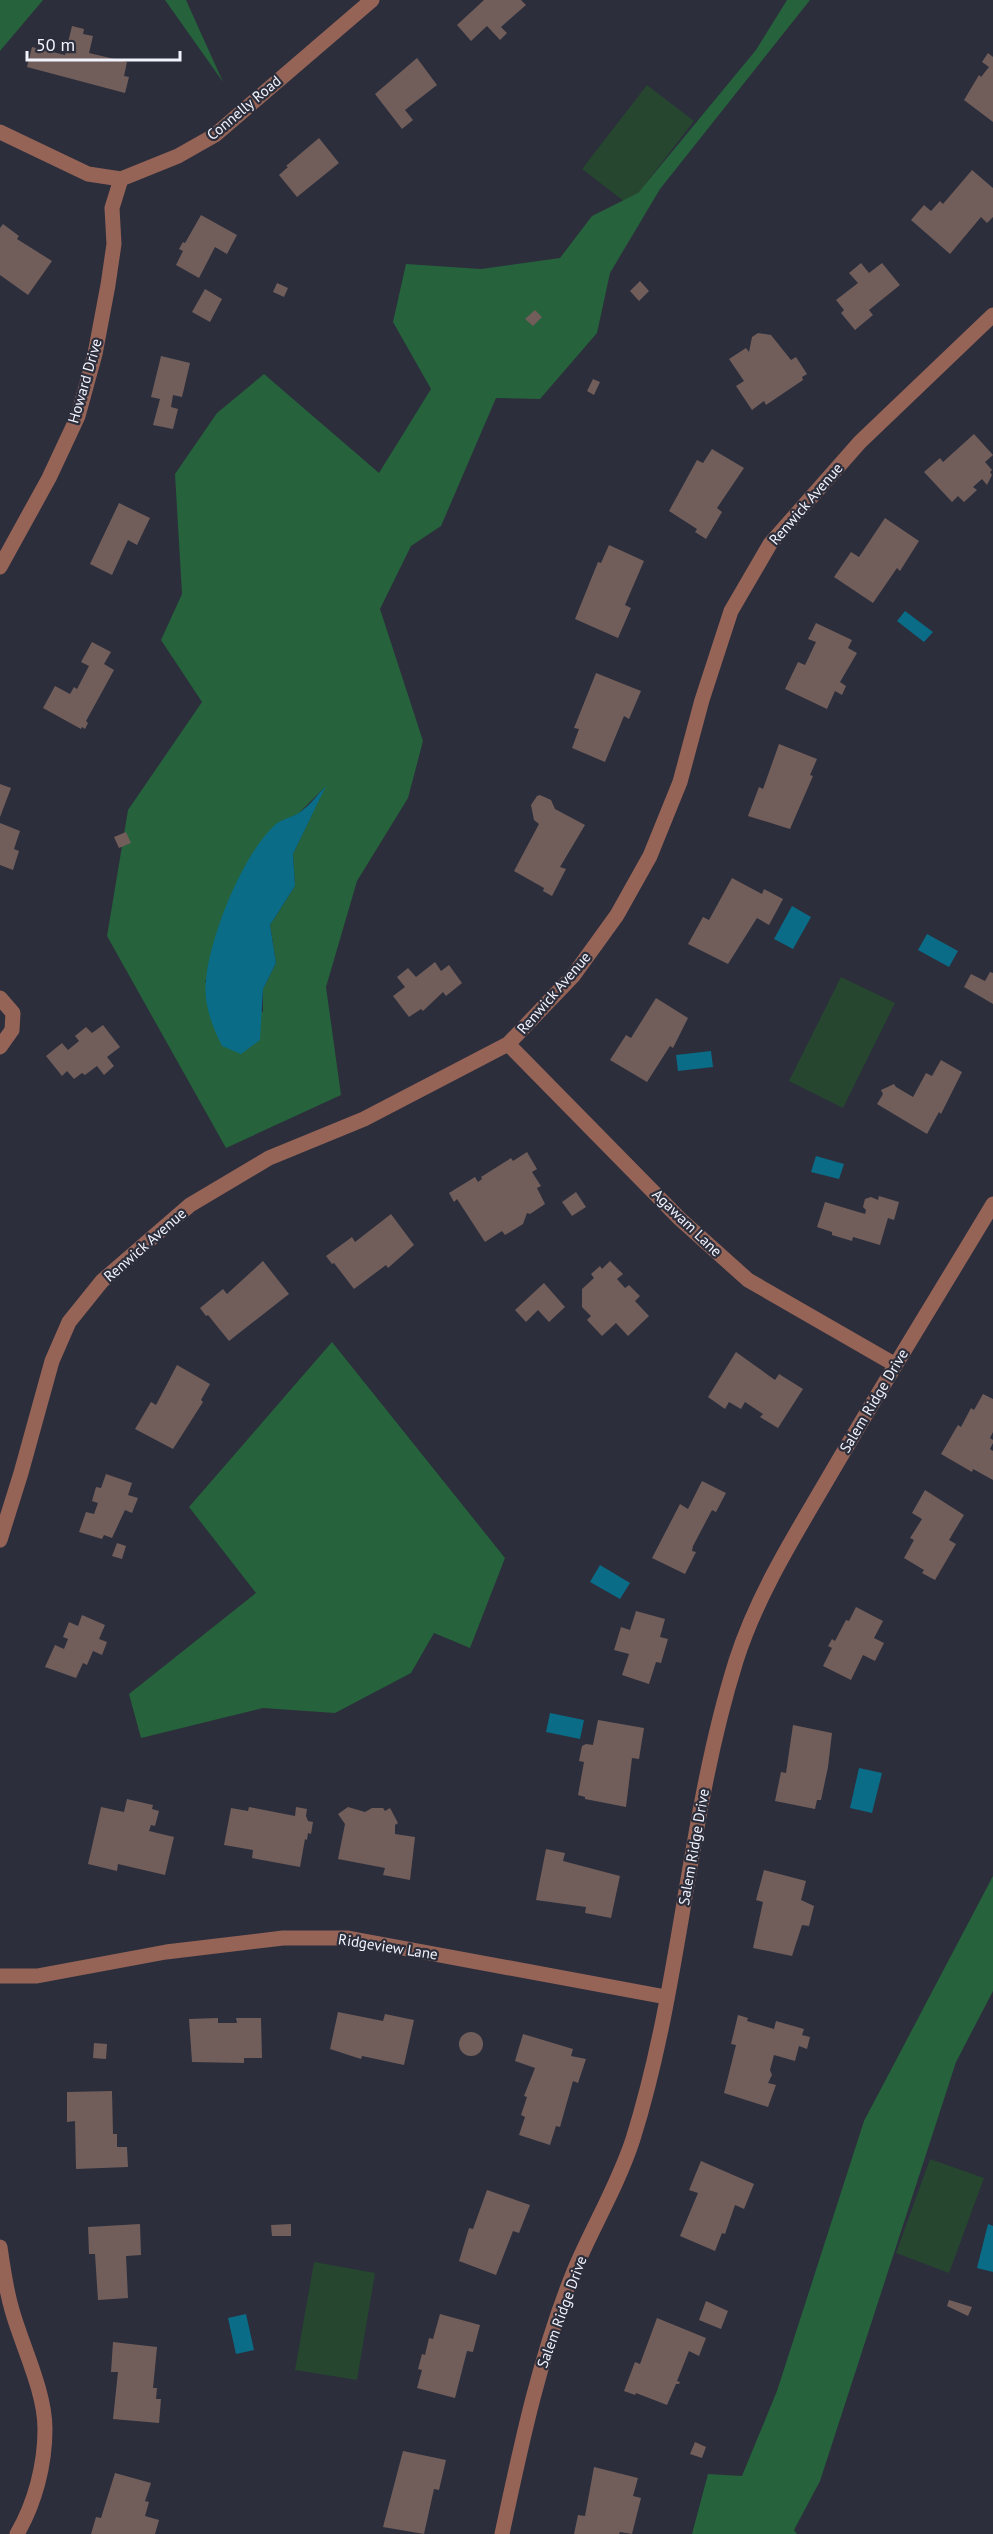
<svg xmlns="http://www.w3.org/2000/svg" width="993" height="2534" font-family="'PT Sans',sans-serif">
<style>
.green{fill:#26462f}
.forest{fill:#26623b;fill-rule:evenodd}
.water{fill:#0b6c87}
.building{fill:#715e5a}
.lines{fill:none;stroke-linecap:round;stroke-linejoin:round}
.minor{stroke:#956457;stroke-width:15}
.labels{text-anchor:middle;stroke-width:4.5;stroke-linejoin:round;paint-order:stroke}
.street-label{font-size:15px;fill:#f1f3fd;stroke:#2c2e3c}
</style>
<rect width="100%" height="100%" fill="#2c2e3c"/>
<!-- green -->
<path class="green" d="M647,85L694,121L629,205L582,169Z
M841,977L895,1003L843,1108L789,1081Z
M930,2159L984,2178L949,2273L896,2253Z
M314,2262L375,2273L357,2380L295,2370Z"/>
<!-- forest -->
<path class="forest" d="M0,0H43L0,51Z
M165,0H186L223,82Z
M787,0H810L660,189L610,273L597,333L540,399L496,398L441,526L411,546L380,609L423,741L408,798L357,881L326,987L341,1095L226,1148L107,936L128,810L202,702L161,640L182,594L175,474L217,413L264,374L379,473L431,389L393,322L406,264L481,269L560,258L592,216L638,193L756,50ZM325,787L293,854L295,886L270,925L276,963L263,989V1012L205,982L278,823L298,814Z
M332,1342L505,1558L470,1648L434,1633L411,1673L335,1713L263,1708L141,1738L129,1694L256,1593L189,1507Z
M993,1876V1991L956,2062L820,2481L794,2530L797,2534H692L708,2474L742,2476L777,2391L864,2121Z"/>
<!-- water -->
<path class="water" d="M905,611L933,632L924,642L897,621Z
M326,786L293,854L295,886L270,925L276,963L263,989L260,1040L241,1054L222,1046C212,1026 203,1003 206,980C210,936 243,853 276,824C282,819 290,818 297,814C308,808 317,795 326,786Z
M792,906L811,917L793,949L774,939Z
M927,934L958,951L949,967L918,950Z
M711,1051L713,1067L678,1071L676,1055Z
M816,1156L844,1164L839,1179L811,1172Z
M600,1565L630,1583L620,1599L590,1582Z
M550,1713L584,1720L580,1739L546,1732Z
M859,1768L882,1773L872,1813L850,1808Z
M988,2224L993,2226V2272L977,2268Z
M246,2314L254,2350L236,2354L228,2318Z"/>
<!-- building -->
<path class="building" d="M484,0H521L526,5L501,27L507,33L500,40L487,26L471,41L457,25Z
M72,26L84,29L83,34L93,36L89,53L127,62L124,76L129,77L125,93L27,67L32,47L65,55Z
M988,53L993,57V122L964,100L979,75L981,77L989,67L982,62Z
M417,58L437,85L405,110L413,120L402,129L375,94Z
M319,138L339,163L297,197L279,175L288,167L286,166Z
M972,170L993,188V217L987,223L981,217L950,254L911,220L924,205L931,211L940,201L943,204Z
M201,215L237,235L227,254L215,247L199,278L176,265L183,251L179,249L183,242L185,243Z
M3,224L19,236L17,239L52,261L28,295L0,275V228Z
M861,263L869,273L882,263L900,285L869,310L873,315L855,330L841,313L844,310L836,300L858,283L849,273Z
M640,281L649,291L639,301L630,291Z
M277,283L288,288L284,297L273,292Z
M205,289L222,299L210,322L192,312Z
M535,310L542,317L533,326L525,319Z
M758,333L771,335L791,360L796,357L807,374L802,377L803,380L766,405L764,401L752,410L736,386L744,381L729,359L746,348L749,352L752,337Z
M161,356L190,363L182,397L173,395L171,407L178,409L173,429L153,425L160,399L151,397Z
M593,379L600,382L594,395L587,391Z
M974,434L993,455L985,462L992,470L990,472L992,475L987,485L982,479L973,487L977,490L964,502L958,496L952,502L924,472L940,458L943,462Z
M712,449L744,468L717,508L722,512L706,539L695,532L697,529L669,511L697,460L703,463Z
M119,503L150,518L137,545L128,540L112,575L90,564Z
M885,518L919,541L900,571L897,568L873,603L834,577L851,552L859,557Z
M609,545L644,561L625,605L631,608L618,638L575,619L598,562L601,563Z
M816,623L852,640L848,648L857,653L840,682L846,686L842,695L835,691L827,709L785,689L798,662L805,665L816,642L808,639Z
M92,642L111,652L104,664L114,670L86,721L88,723L85,729L82,727L81,729L43,708L55,686L70,694L74,687L77,689L89,666L81,662Z
M596,673L641,691L629,719L624,716L605,762L572,748L579,729L574,728Z
M779,744L817,759L810,775L813,776L790,829L748,816L759,787L763,789Z
M0,784L11,788L0,817Z
M540,795L551,800L555,809L585,825L560,867L566,869L552,896L543,891L544,888L514,871L539,824L534,820L531,805L537,796Z
M0,823L20,831L14,849L19,851L13,870L0,865Z
M126,832L131,843L119,848L114,837Z
M732,878L762,894L764,889L783,899L769,925L757,918L728,964L688,944L703,917L709,920Z
M435,962L441,971L449,965L462,983L446,996L443,992L423,1011L421,1009L409,1017L393,996L405,987L397,977L408,968L416,977Z
M990,972L993,973V1004L964,987L971,974L985,981Z
M656,998L688,1018L673,1048L670,1046L647,1082L610,1060L626,1035L631,1038Z
M103,1025L120,1047L107,1057L114,1066L104,1075L97,1066L85,1075L82,1073L74,1079L67,1071L62,1076L46,1056L62,1043L68,1050L79,1041L75,1036L86,1027L92,1033Z
M941,1060L962,1072L941,1114L939,1112L927,1134L877,1104L883,1094L881,1090L894,1084L896,1087L913,1097L926,1073L932,1076Z
M527,1152L537,1169L532,1172L541,1186L537,1188L545,1204L530,1214L527,1213L523,1224L505,1235L502,1231L485,1242L457,1199L454,1202L449,1193L475,1177L478,1182L482,1179L481,1177L511,1158L513,1161Z
M576,1192L586,1207L572,1216L562,1202Z
M879,1196L899,1202L894,1220L888,1218L880,1245L853,1237L852,1241L832,1235V1232L817,1227L825,1202L865,1214L866,1210L863,1207L865,1199L871,1197L878,1200Z
M391,1214L414,1245L388,1268L386,1265L354,1289L334,1263L332,1264L326,1256L352,1237L355,1242Z
M263,1261L289,1294L229,1341L208,1315L206,1316L200,1308L223,1289L227,1294Z
M610,1261L623,1274L617,1279L625,1288L629,1285L640,1296L635,1301L649,1316L628,1336L616,1323L602,1336L587,1320L591,1316L582,1307V1289L594,1278L591,1274L600,1266L602,1269Z
M544,1283L565,1307L549,1322L538,1310L526,1322L515,1310Z
M736,1352L775,1380L779,1374L803,1389L778,1428L760,1417L763,1414L745,1402L741,1409L729,1402L725,1409L708,1397Z
M177,1365L210,1384L201,1400L203,1402L173,1449L135,1429L151,1402L156,1405Z
M983,1394L993,1399V1432L990,1438L993,1440V1443L990,1449L993,1451V1480L973,1469L972,1472L941,1454L955,1430L958,1425L961,1427L971,1408L974,1410Z
M106,1474L132,1483L128,1495L138,1498L132,1513L125,1510L112,1538L104,1535L102,1539L79,1532L86,1512L94,1514L98,1503L92,1501L96,1487L101,1488Z
M702,1481L726,1493L716,1512L712,1510L693,1546L692,1551L696,1552L685,1574L652,1558L680,1504L688,1509Z
M925,1490L964,1515L949,1540L956,1544L935,1580L922,1573L924,1570L904,1558L914,1540L910,1538L922,1519L912,1513Z
M117,1543L126,1546L122,1559L112,1556Z
M856,1607L883,1621L874,1638L884,1643L875,1661L863,1655L851,1680L823,1666L832,1648L828,1646L832,1639L835,1641L846,1620L849,1621Z
M636,1611L665,1619L660,1637L668,1639L661,1663L656,1662L649,1684L622,1675L629,1654L614,1650L621,1627L630,1630Z
M82,1615L105,1625L99,1639L107,1642L102,1655L93,1651L87,1665L83,1663L76,1678L45,1667L55,1645L64,1649L68,1639L63,1637L69,1622L78,1626Z
M598,1720L644,1728L639,1759L632,1758L626,1807L585,1799V1797L578,1795L584,1762L579,1761L582,1746L586,1744L593,1745Z
M793,1725L832,1733L828,1767L821,1800H817L815,1809L775,1801L781,1772L786,1773Z
M127,1799L153,1805L152,1809L159,1811L155,1826L151,1825L149,1831L174,1837L165,1875L118,1864L117,1871L88,1864L101,1807L124,1812Z
M249,1807L295,1816L296,1807L307,1809L306,1816L308,1821L313,1822L311,1834L308,1833L307,1840L305,1839L300,1867L252,1858L253,1850L224,1845L231,1808L248,1811Z
M348,1807L365,1812L372,1808H383L385,1811L390,1808L398,1823L395,1825V1834L415,1837L410,1880L383,1875L385,1868L338,1859L345,1824L338,1814Z
M546,1849L565,1853L563,1861L620,1876L611,1918L585,1913L586,1907L536,1900Z
M764,1870L806,1881L801,1900L814,1906L809,1926L802,1925L792,1956L753,1948L763,1902L756,1900Z
M338,2012L383,2021L385,2014L414,2020L404,2065L362,2056L361,2059L330,2049Z
M738,2015L748,2018L747,2021L774,2029L776,2021L804,2029L802,2035L810,2037L807,2049L799,2046L795,2061L774,2055L770,2070L772,2075L768,2083L776,2085L768,2107L724,2093L736,2045L731,2044Z
M218,2018V2023H237L236,2018H261L262,2058H244V2063L192,2062L189,2019Z
M459 2044a12 12 0 1 1 24 0a12 12 0 1 1-24 0Z
M523,2034L573,2049L571,2056L586,2059L578,2083L573,2081L560,2127L556,2126L550,2145L519,2135L525,2117L521,2115L527,2097L524,2096L535,2068L515,2061Z
M94,2043L107,2044L106,2059L93,2058Z
M112,2091L113,2134H117V2147H127L128,2167L76,2169L75,2121L67,2122V2092Z
M701,2161L754,2184L744,2209L735,2205L725,2234L722,2233L715,2251L680,2236L698,2193L689,2190Z
M487,2190L530,2205L519,2233L513,2231L496,2275L459,2261L469,2228L473,2229Z
M140,2224L141,2255L126,2256L128,2298L98,2300L95,2254H89L88,2227Z
M291,2224V2236H272L271,2225Z
M949,2300L972,2307L968,2316L947,2306Z
M706,2301L728,2311L721,2329L699,2320Z
M440,2314L480,2325L473,2352L467,2351L455,2398L417,2388L422,2370L418,2369L422,2354L425,2355L429,2338L433,2339Z
M657,2318L706,2338L699,2356L689,2351L677,2381L680,2382L679,2384H676L667,2405L636,2393L635,2395L624,2391L635,2362L640,2364Z
M113,2342L157,2347L153,2388H157L156,2399H161L159,2423L113,2419L118,2372H111Z
M695,2442L706,2447L702,2458L690,2454Z
M403,2451L446,2460L439,2490L434,2489L424,2534L383,2527Z
M594,2467L638,2478L633,2496L641,2498L632,2534L620,2532L619,2534H574L578,2515L585,2516Z
M115,2473L151,2483L145,2501L149,2502L145,2516L159,2520L155,2534H91L96,2517L101,2518Z"/>
<g class="lines">
<!-- minor -->
<path class="minor" d="M0,132L88,174L121,179L178,156L215,135L372,0
M0,567L49,478L78,416L95,354L108,285L114,244L112,208L121,179
M0,998L13,1013L12,1030L0,1047
M508,1044L680,1219L748,1280L894,1364
M0,1540L21,1473L52,1361L69,1322L102,1281L190,1205L269,1158L364,1119L508,1044L573,976L617,915L650,856L680,782L702,700L731,611L770,544L860,442L993,315
M0,1976H37L166,1952L283,1938H348L666,1997
M0,2247C3,2268 6,2290 12,2310C22,2346 45,2391 45,2429C45,2465 35,2503 17,2534
M502,2534C521,2445 540,2355 574,2271C593,2226 618,2185 633,2139C682,1983 687,1817 736,1661C757,1595 795,1535 830,1475C883,1384 939,1294 993,1204"/>
</g>
<g class="labels">
<!-- street labels -->
<g class="street-label">
<text transform="translate(244 108) rotate(-40)" y="5">Connelly Road</text>
<text transform="translate(85 381) rotate(-74)" y="5">Howard Drive</text>
<text transform="translate(806 504) rotate(-49)" y="5">Renwick Avenue</text>
<text transform="translate(554 993) rotate(-49)" y="5">Renwick Avenue</text>
<text transform="translate(687 1223) rotate(44)" y="5">Agawam Lane</text>
<text transform="translate(145 1245) rotate(-41)" y="5">Renwick Avenue</text>
<text transform="translate(874 1401) rotate(-59)" y="5">Salem Ridge Drive</text>
<text transform="translate(694 1847) rotate(-80)" y="5">Salem Ridge Drive</text>
<text transform="translate(388 1947) rotate(9)" y="5">Ridgeview Lane</text>
<text transform="translate(562 2312) rotate(-70)" y="5">Salem Ridge Drive</text>
</g>
</g>
<!-- scale -->
<path d="M27 51v9h153v-9" fill="none" stroke="#f1f3fd" stroke-width="3"/>
<text x="36" y="51" font-size="18" fill="#f1f3fd" stroke="#2c2e3c" stroke-width="4.5" paint-order="stroke">50 m</text>
</svg>
